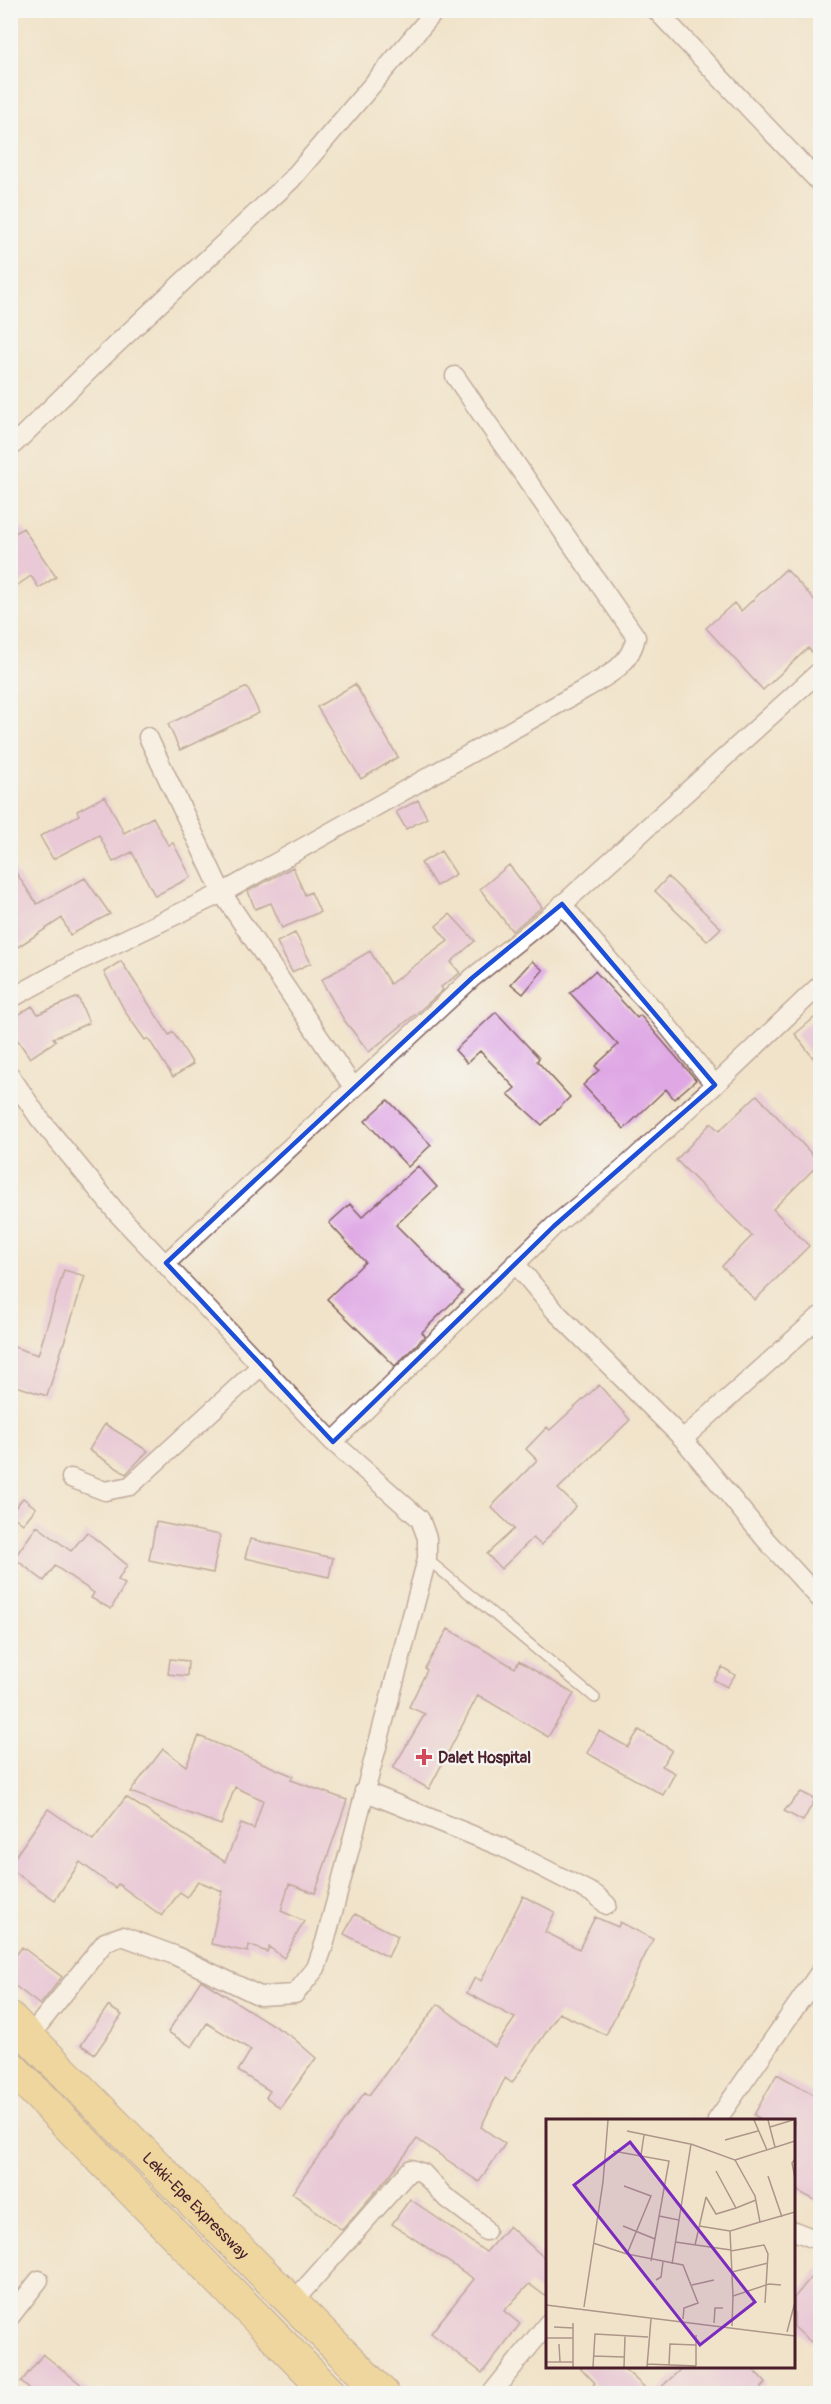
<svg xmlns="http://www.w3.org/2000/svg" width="831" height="2404" font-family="Pangolin,sans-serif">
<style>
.building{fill:#dfa8e5}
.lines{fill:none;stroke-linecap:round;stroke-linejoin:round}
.lane-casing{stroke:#846463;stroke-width:12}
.street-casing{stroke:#846463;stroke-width:21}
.highway-casing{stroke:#846463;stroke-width:34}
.lane{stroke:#fff;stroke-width:9}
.street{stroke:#fff;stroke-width:18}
.highway{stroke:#ebc669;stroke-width:32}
.marked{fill:none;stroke:#1d4ed8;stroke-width:4.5;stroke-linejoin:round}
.poi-dot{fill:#d1495b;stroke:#f6f6f2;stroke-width:2}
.labels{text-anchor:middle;stroke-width:4.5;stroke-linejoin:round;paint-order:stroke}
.poi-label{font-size:16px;font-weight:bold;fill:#4a1f2b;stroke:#f6f6f2;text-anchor:start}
.street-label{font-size:16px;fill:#4a1f2b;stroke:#f6f6f2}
.inset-road{fill:none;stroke:#ae958a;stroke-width:1.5}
.view{fill:#7b2cbf;fill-opacity:0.15;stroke:#7b2cbf;stroke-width:3}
.inset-edge{fill:none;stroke:#4a1f2b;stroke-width:3}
</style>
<rect width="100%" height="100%" fill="#f6f6f2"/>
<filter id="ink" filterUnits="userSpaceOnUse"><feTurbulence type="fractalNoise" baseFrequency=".0167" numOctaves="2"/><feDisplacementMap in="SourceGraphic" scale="12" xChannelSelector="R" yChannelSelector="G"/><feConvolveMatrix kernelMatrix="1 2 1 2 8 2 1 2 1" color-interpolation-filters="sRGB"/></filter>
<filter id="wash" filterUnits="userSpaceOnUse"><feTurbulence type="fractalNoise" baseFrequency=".008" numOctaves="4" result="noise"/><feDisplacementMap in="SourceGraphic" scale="24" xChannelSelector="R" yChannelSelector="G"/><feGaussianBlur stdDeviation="1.35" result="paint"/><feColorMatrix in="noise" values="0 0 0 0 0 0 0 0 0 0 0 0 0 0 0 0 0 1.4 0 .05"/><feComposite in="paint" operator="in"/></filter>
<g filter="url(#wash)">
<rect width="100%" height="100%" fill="#f1e3ca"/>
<g id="blocks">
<!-- building -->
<path class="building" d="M23,528L56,577L39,588L31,576L10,590V536Z
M786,569L820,606V660L808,648L763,690L706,628L734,603L741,611Z
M355,684L398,757L361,779L317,707Z
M247,687L259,713L180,750L168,724Z
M105,796L124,833L153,817L168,845L173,843L191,877L155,896L132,852L113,862L99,835L53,859L40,836L79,815L77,811Z
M418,800L427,818L406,829L396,812Z
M441,851L456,874L436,886L421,863Z
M10,864L37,904L85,878L110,914L70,935L62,918L10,952Z
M509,865L542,907L512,931L480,889Z
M293,867L305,895L311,892L320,912L282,928L271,903L255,909L248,891Z
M668,877L721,928L707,941L655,891Z
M450,914L475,941L451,962L460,973L441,987L443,990L417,1013L369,1052L344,1020L321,980L370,951L390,984L448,941L436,926Z
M295,933L311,963L292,972L277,942Z
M121,961L169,1035L173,1032L193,1064L173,1077L148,1038L145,1040L126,1013L104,972Z
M532,961L543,970L523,994L511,984Z
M595,971L637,1018L640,1015L696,1080L674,1099L666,1089L624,1129L583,1085L599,1070L595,1066L618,1045L570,993Z
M78,997L89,1023L53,1038L56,1041L30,1058L10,1029V1020L32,1006L38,1014Z
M496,1012L539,1058L537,1061L570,1097L542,1125L508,1094L515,1088L480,1051L467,1063L455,1050Z
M820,1013V1067L795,1034Z
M757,1095L820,1163L773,1209L809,1246L755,1300L722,1266L752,1236L676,1160L711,1123L719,1131Z
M388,1100L431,1145L408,1167L365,1121Z
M418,1166L437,1187L396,1225L463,1292L422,1332L425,1336L395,1366L327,1299L365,1262L329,1223L350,1204L362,1217Z
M64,1270L85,1276L47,1396L10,1384V1358L14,1347L38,1355Z
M599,1385L630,1420L558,1489L576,1506L541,1545L533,1538L501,1569L487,1554L514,1529L491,1507L537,1460L526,1449L547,1427L550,1430Z
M105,1424L148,1451L126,1474L89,1450Z
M23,1498L36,1508L23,1524L10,1514Z
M156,1522L220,1535L213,1573L149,1560Z
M37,1526L71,1551L87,1532L127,1565L118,1580L125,1584L111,1609L91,1598L94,1593L55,1566L44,1581L14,1558Z
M250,1539L333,1558L329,1577L245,1558Z
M448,1629L515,1668L519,1661L574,1694L548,1737L478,1695L429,1789L393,1768L425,1714L409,1707L427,1670L425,1668Z
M170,1659L188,1661L187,1676L168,1674Z
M722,1667L735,1675L727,1687L714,1680Z
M639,1730L672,1750L662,1766L675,1773L663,1795L587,1753L599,1731L628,1747Z
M199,1736L293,1776L291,1780L347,1800L315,1893L289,1884L281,1911L304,1921L284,1958L269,1947L267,1952L249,1945L248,1952L211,1944L222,1891L198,1881L187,1897L180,1892L162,1916L118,1884L115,1888L80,1862L55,1900L10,1869V1864L48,1809L93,1840L126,1797L225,1862L241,1824L254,1829L263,1800L235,1787L221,1825L130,1792L163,1749L186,1766Z
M801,1792L815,1799L803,1821L784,1811Z
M523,1896L555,1912L545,1932L579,1949L595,1917L618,1927L620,1922L653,1939L606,2035L559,2013L512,2083L505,2078L481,2127L505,2144L479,2182L417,2139L389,2176L342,2230L292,2193L365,2092L369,2095L438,2004L495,2047L515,2018L467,1993L475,1977L481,1981Z
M355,1914L398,1936L388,1957L344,1934Z
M22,1947L62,1977L40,2005L10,1982V1963Z
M201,1980L292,2037L316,2058L280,2108L266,2097L270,2091L238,2071L251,2050L207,2023L192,2047L168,2032Z
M108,2006L122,2015L95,2054L81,2045Z
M777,2074L820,2098V2203L794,2189V2121H764L754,2115Z
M410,2199L486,2252L509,2226L548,2261V2298L529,2284L504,2311L520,2324L482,2373L431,2333L474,2279L392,2224Z
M820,2266V2331L811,2342L794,2327V2298Z
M43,2354L93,2394H35L21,2382Z
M580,2367H622L652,2394H585L595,2383Z
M683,2367H751L766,2383L755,2394H654Z"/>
</g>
</g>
<g filter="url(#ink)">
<use href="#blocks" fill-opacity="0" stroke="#846463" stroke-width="1.5"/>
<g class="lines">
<defs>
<path id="lane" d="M427,1559L595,1698"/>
<path id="street" d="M656,10L820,183
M10,448L107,353L291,180L436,10
M148,737L222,893L353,1087
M10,999L79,961L222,893L583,690C607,676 630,666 636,637L455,376
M10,1075L39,1118L117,1213L333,1442L420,1519L427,1538V1559L325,1942L316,1968L295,1994L260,1996L174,1955L122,1936L105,1942L29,2037
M715,1085L820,985
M166,1263L472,978L552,914L820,671
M515,1263L555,1311L683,1439L766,1540L820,1599
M683,1439L820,1316
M333,1442L554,1226L622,1170L715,1085L658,1014L624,978L562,904
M71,1478L105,1491L130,1486L262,1365
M364,1791L504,1848L596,1895L607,1905
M717,2120L820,1972
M794,2231L820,2241
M293,2302L411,2169L423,2173L444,2196L480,2223L486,2231
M10,2317L39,2280
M491,2394L548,2323"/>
<g id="highway">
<path id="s1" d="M10,2018L383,2394"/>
<path d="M10,2066L331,2394"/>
</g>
</defs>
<!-- lane casing -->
<use href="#lane" class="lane-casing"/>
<!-- street casing -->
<use href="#street" class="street-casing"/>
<!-- highway casing -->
<use href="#highway" class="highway-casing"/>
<!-- lane -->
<use href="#lane" class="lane"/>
<!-- street -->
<use href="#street" class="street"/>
<!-- highway -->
<use href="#highway" class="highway"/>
</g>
</g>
<!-- marked area -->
<path d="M0 0H831V2404H0ZM562,904L715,1085L554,1226L333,1442L166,1263L472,978Z" fill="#f1e3ca" fill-opacity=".55" fill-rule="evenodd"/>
<path class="marked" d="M562,904L715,1085L554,1226L333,1442L166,1263L472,978Z"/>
<!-- markers -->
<path class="poi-dot" d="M421 1748h6v6h6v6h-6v6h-6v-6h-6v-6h6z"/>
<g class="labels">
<!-- poi labels -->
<g class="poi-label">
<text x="438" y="1763">Dalet Hospital</text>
</g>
<!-- street labels -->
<g class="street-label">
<text dy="6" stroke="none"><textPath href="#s1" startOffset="264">Lekki-Epe Expressway</textPath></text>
</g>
</g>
<!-- overview -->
<g transform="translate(546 2119)">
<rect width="249" height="249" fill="#f1e3ca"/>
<path class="inset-road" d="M208,1L221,31M222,1L229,28M224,8L247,1M81,12L144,25M179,21L212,12M67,32L123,42L105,142M95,36L98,16M249,40L246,44L249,59M189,41L249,22M170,52L190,89L210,81M222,57L236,98M78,67L105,77L81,135L137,146L152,184L138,189L137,200M160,78L170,95L190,89M113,97L133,101L126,145M133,101L145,25L189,41L209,77L214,103L249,93M77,107L109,120M153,107L184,112M129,123L185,131M47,124L81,135M149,126L160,78M185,132L218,126L222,135L219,184M186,153L222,144M110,161L115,158L117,143M146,166L168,161M187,177L184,112L214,103M0,186L249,217M38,188L57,63L62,1M27,204V248M168,204L169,189H177M186,207L187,177L223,165L235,166M8,208L27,209M241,213L249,183M150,216V247M0,219H27M13,225L14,243M47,237L78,238M0,243H27M101,245L150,247M123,246L124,225L150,226M47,248L49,215L102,218M78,248L79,217M101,248L105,200"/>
<path class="view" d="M84,23L209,183L154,226L28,66Z"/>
<rect width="249" height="249" class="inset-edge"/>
</g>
<!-- margin -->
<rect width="831" height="2404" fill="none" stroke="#f6f6f2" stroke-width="36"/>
</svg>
